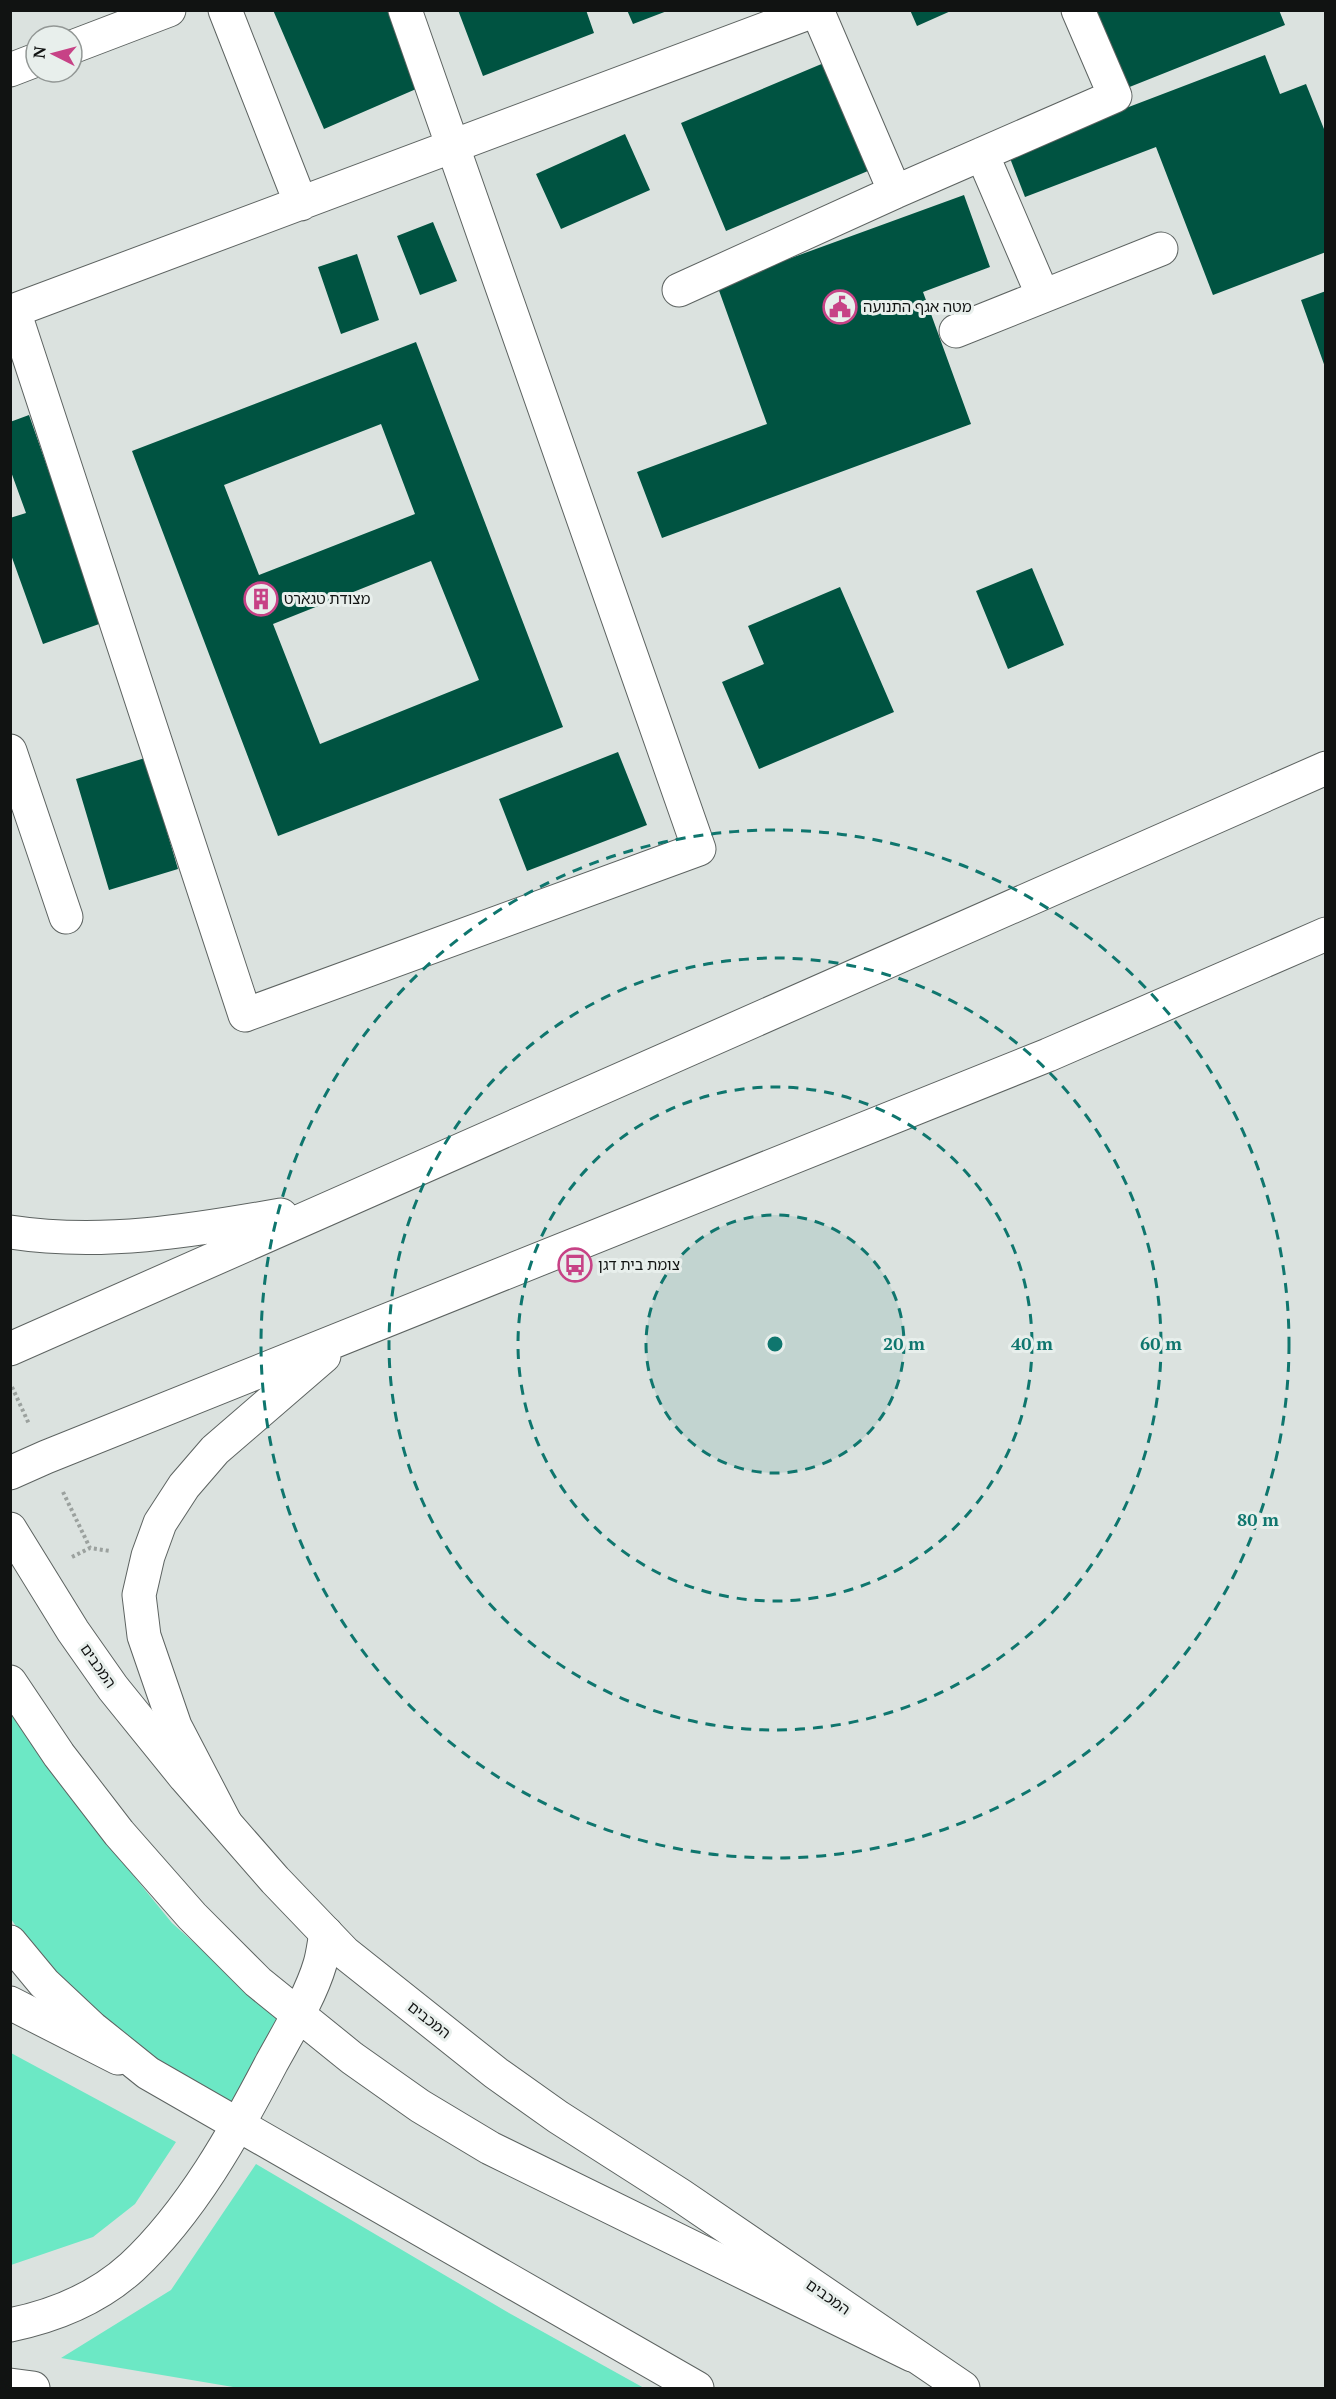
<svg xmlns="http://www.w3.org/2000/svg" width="1336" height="2399" font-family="'PT Serif','Noto Sans Hebrew',serif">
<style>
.green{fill:#6ce8c5}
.building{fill:#005341;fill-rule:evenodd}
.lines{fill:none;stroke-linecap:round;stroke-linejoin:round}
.minor-casing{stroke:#5d6361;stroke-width:35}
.major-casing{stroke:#5d6361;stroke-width:35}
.highway-casing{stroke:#5d6361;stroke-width:35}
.path{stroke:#9ba19e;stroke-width:4;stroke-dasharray:3 3;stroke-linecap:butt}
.minor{stroke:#fff;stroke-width:33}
.major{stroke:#fff;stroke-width:33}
.highway{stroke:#fff;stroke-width:33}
.ring{fill:none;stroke:#0f766e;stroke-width:3;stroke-dasharray:10 8}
.labels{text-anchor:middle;stroke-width:6;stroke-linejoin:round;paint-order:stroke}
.poi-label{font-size:15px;fill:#111312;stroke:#e8efec;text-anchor:start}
.street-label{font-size:15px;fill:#111312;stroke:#e8efec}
.centre{fill:#0f766e;stroke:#e8efec;stroke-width:3}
.ring-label{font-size:18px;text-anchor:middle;font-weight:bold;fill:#0f766e;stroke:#e8efec;stroke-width:6;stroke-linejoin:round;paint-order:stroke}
</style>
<rect width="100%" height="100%" fill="#dbe2df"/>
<!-- green -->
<path class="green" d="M10,1706L80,1810L172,1923L281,2020L233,2108L164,2069L46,1969L11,1919Z
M11,2053L176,2142L135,2204L93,2237L11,2265Z
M256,2164L509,2313L644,2388H239L61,2358L171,2290Z"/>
<!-- building -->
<path class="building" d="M273,10H390L423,86L324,129Z
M458,10H586L594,33L483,76Z
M627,10H666L667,11L633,24Z
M910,10H953L917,26Z
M1096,10H1279L1285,25L1127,88Z
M1265,55L1280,94L1306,84L1326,134V252L1213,295L1156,147L1025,197L1008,153Z
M831,60L875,168L726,231L681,123Z
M625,134L650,190L561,229L536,174Z
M964,195L990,267L923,292L971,424L662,538L637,472L767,424L717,285Z
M433,222L457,281L420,295L397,236Z
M357,254L379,320L341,334L318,267Z
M1326,291V367H1325L1301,300Z
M416,342L563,727L278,836L132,451ZM381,424L415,514L259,575L224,485ZM431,561L479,680L320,744L273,624Z
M29,415L102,623L43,644L10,552V518L26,513L10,469V422Z
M1032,568L1064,645L1008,669L976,591Z
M840,587L894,712L759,769L722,682L764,664L748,626Z
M618,752L647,825L527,871L499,799Z
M145,758L178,869L109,890L76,779Z"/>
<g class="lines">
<defs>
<path id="minor" d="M225,10L301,204
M817,10L895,192L1115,96L1078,10
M72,47L169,10
M10,70L36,60
M982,154L1043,296
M679,290L895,192
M14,311L245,1015L699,849L405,10
M10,312L816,10
M956,331L1161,249
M10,751L66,917
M10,2003L118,2058"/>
<path id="major" d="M10,1529L73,1631L113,1688L185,1777L275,1880L345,1953L496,2073L558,2117L680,2195L963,2388
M10,1942L44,1983L92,2028L148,2073L697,2388"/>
<path id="highway" d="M10,1232C101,1246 191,1231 281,1215
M10,1349L1326,768
M10,1473L46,1457L1048,1055L1326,934
M10,1682L59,1755L119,1833L192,1916L258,1982L352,2058L420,2106L490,2148L912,2355
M225,1822L175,1726L144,1636L139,1595L148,1556L160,1523L184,1486L215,1450L324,1356
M10,2325C54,2316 98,2298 132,2267C191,2212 235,2133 272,2062C288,2033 311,1995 320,1964C323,1954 324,1943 326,1933
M10,2385L33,2388"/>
</defs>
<!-- minor casing -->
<use href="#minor" class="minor-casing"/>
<!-- major casing -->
<use href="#major" class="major-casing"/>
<!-- highway casing -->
<use href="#highway" class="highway-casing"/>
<!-- path -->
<path class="path" d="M12,1387L29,1424
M63,1492L90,1548
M72,1557L90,1548L110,1551"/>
<!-- minor -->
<use href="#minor" class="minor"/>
<!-- major -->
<use href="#major" class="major"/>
<!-- highway -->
<use href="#highway" class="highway"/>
</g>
<!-- distance rings -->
<circle cx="775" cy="1344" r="129" fill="#0f766e" fill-opacity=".12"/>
<g class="ring">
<circle cx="775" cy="1344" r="129"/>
<circle cx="775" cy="1344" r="257"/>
<circle cx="775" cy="1344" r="386"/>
<circle cx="775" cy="1344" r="514"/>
</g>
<!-- icons -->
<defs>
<symbol id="civic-ring" viewBox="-11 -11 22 22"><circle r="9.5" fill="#e8efec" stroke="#c74286" stroke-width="1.5"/><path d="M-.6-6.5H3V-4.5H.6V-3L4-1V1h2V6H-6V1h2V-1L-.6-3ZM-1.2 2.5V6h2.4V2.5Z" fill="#c74286"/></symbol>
<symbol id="building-ring" viewBox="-11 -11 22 22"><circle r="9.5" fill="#e8efec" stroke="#c74286" stroke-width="1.5"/><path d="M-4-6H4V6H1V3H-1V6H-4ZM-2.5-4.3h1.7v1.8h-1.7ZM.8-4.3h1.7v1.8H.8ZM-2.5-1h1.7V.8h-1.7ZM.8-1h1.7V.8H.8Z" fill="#c74286"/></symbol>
<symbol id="bus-ring" viewBox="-11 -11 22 22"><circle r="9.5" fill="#e8efec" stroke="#c74286" stroke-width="1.5"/><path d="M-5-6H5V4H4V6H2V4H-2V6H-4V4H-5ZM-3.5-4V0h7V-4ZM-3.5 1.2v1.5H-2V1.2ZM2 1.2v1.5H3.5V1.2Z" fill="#c74286"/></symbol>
</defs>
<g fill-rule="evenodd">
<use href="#civic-ring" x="821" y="288" width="38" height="38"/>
<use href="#building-ring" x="242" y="580" width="38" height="38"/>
<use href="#bus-ring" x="556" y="1246" width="38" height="38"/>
</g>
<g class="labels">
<!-- poi labels -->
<g class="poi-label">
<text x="863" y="312">מטה אגף התנועה</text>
<text x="284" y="604">מצודת טגארט</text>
<text x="598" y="1270">צומת בית דגן</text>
</g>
<!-- street labels -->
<g class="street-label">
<text transform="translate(98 1666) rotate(55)" y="5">המכבים</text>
<text transform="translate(429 2020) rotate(38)" y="5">המכבים</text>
<text transform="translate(828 2297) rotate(35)" y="5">המכבים</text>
</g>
</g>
<circle cx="775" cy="1344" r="9" class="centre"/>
<g class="ring-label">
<text x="904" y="1350">20 m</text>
<text x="1032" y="1350">40 m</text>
<text x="1161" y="1350">60 m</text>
<text x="1258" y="1526">80 m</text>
</g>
<!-- border -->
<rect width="1336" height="2399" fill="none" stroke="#111312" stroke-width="24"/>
<!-- north arrow -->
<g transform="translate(54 54) rotate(276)"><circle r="28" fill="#e8efec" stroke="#929795" stroke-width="1.5"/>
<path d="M0-4.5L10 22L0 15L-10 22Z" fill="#c74286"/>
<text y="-9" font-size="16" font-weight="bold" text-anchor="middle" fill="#111312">N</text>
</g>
</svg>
